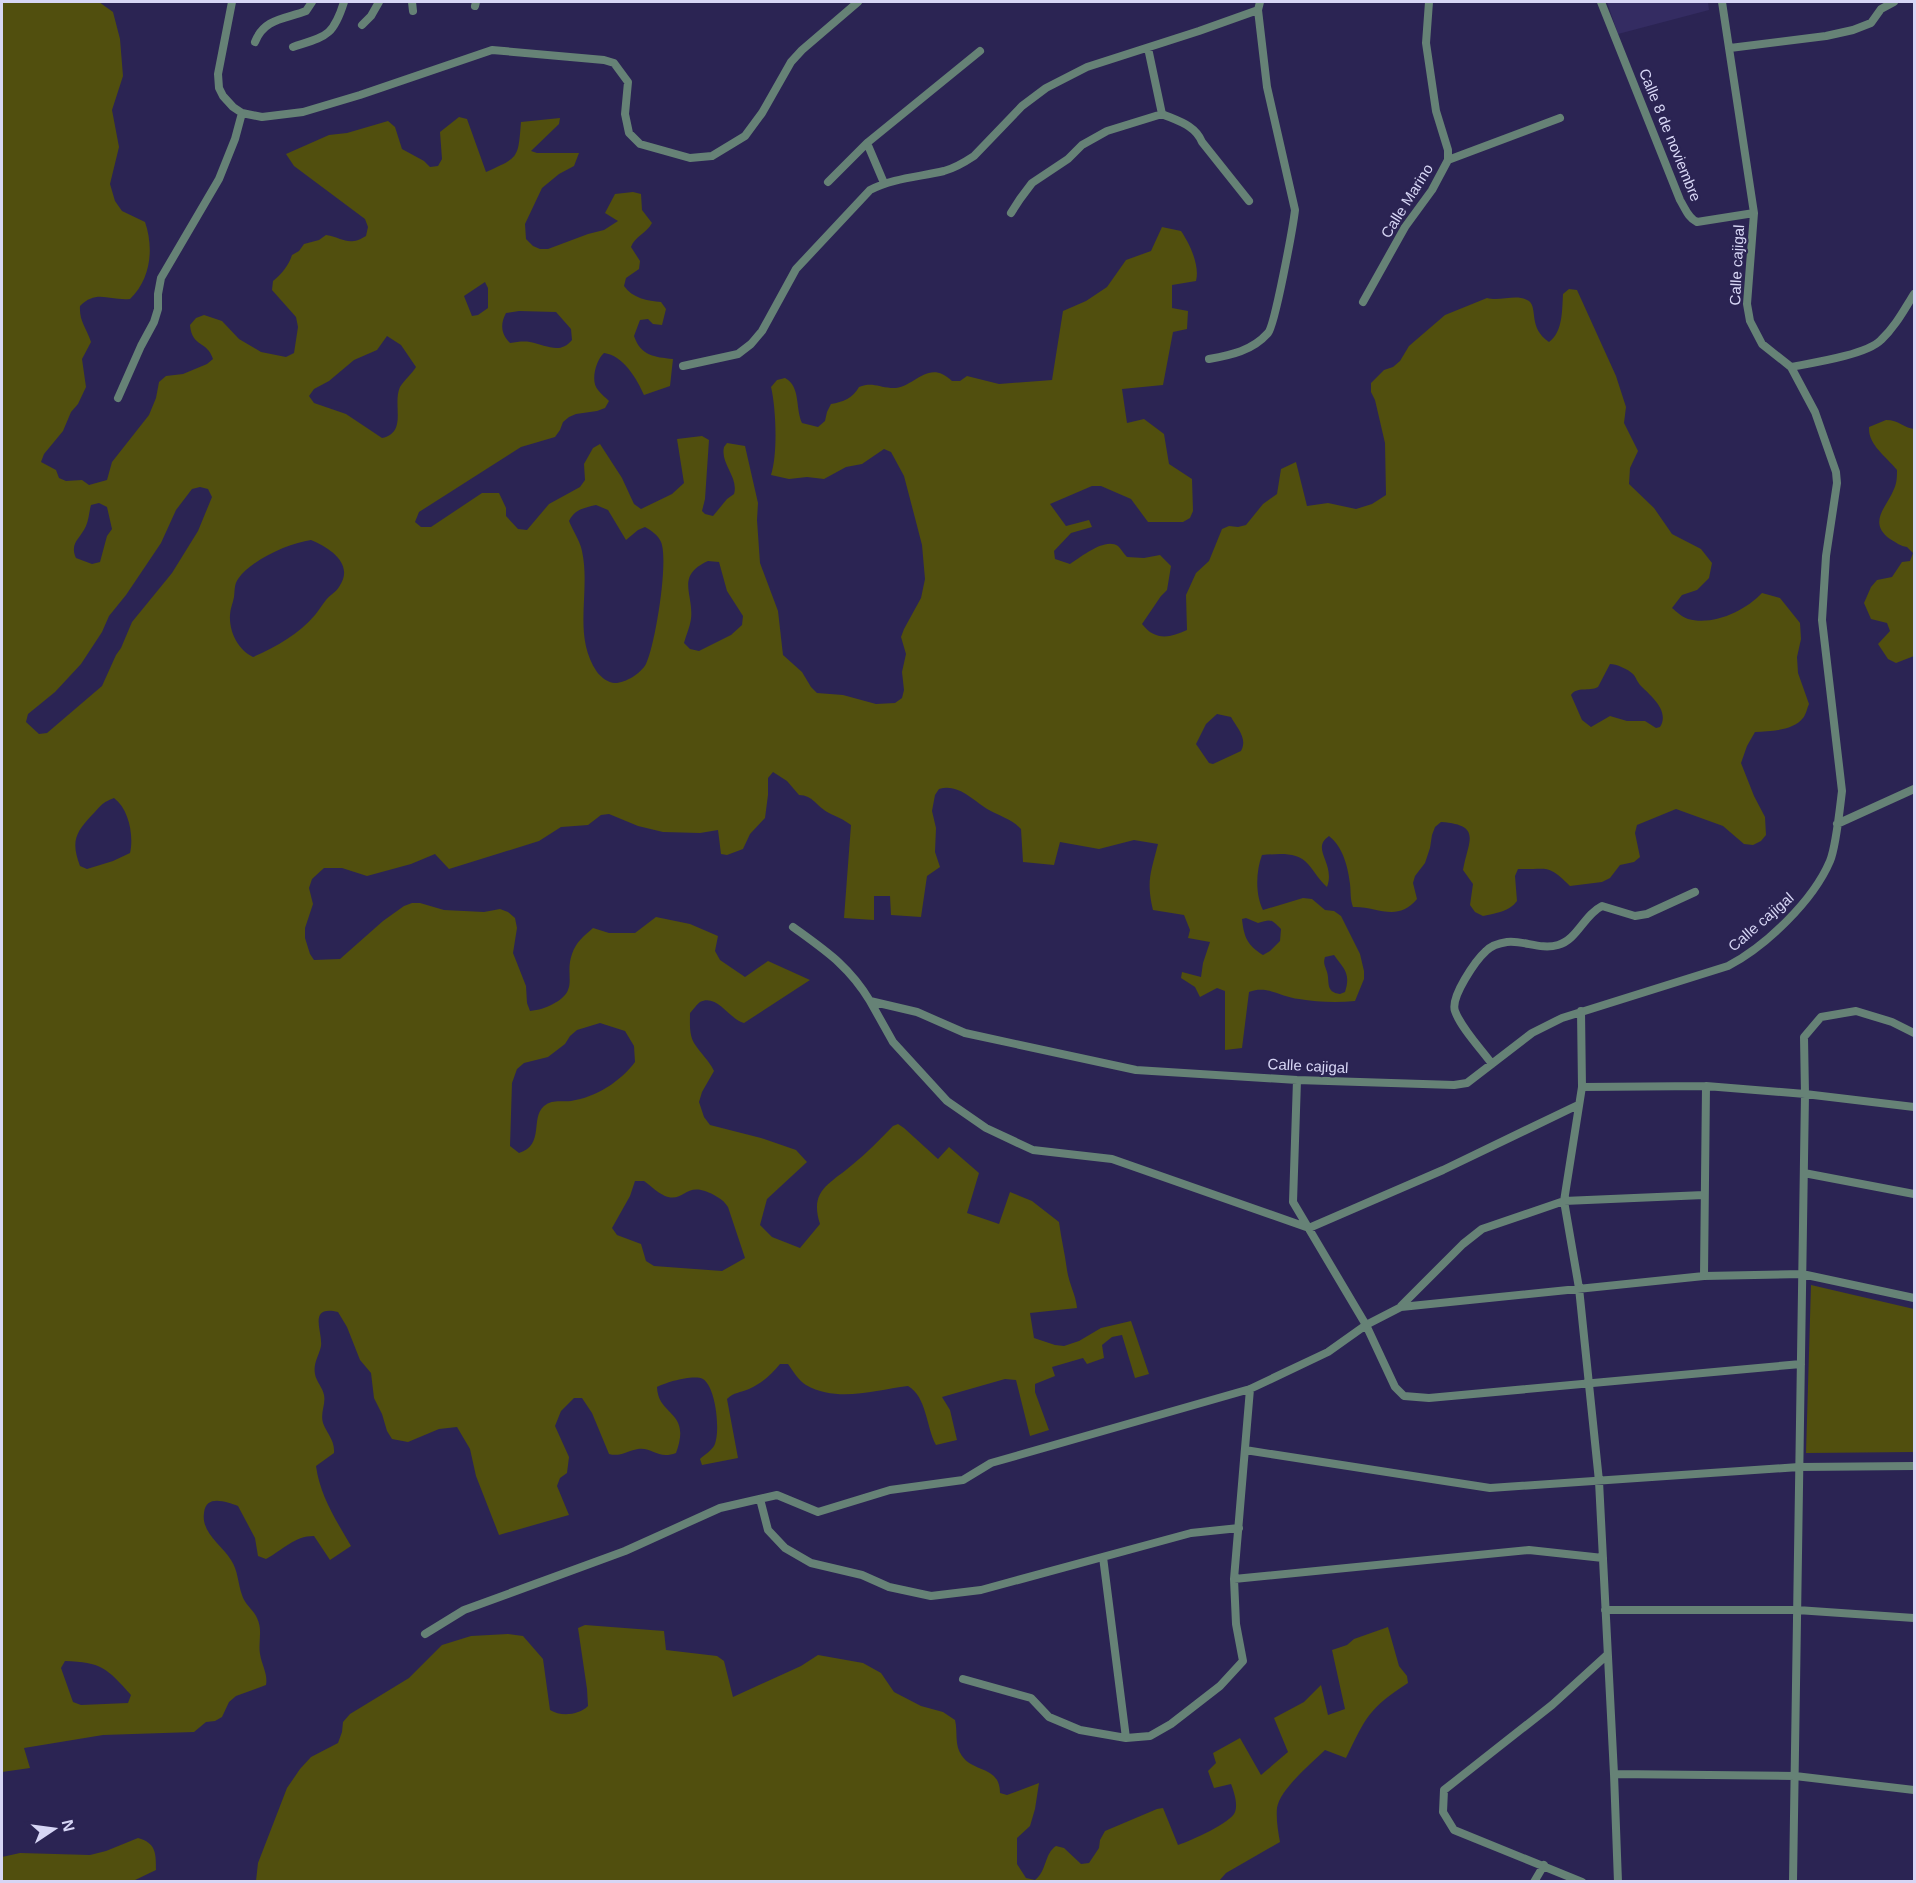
<svg xmlns="http://www.w3.org/2000/svg" width="1916" height="1883" font-family="Arial,sans-serif">
<style>
.built{fill:#342c62}
.green{fill:#514f0e;fill-rule:evenodd}
.lines{fill:none;stroke-linecap:round;stroke-linejoin:round}
.street{stroke:#668276;stroke-width:8}
.labels{text-anchor:middle;stroke-width:4.5;stroke-linejoin:round;paint-order:stroke}
.street-label{font-size:15px;fill:#d7d6f5;stroke:#2b2453}
</style>
<rect width="100%" height="100%" fill="#2b2453"/>
<!-- built -->
<path class="built" d="M1607,2H1708L1709,10L1618,34Z"/>
<!-- green -->
<path class="green" d="M2,2H99L113,12L120,39L123,76L112,110L119,147L110,184L115,201L122,211L145,222C154,248 151,279 130,299C109,301 97,289 80,306C79,321 86,327 91,342L82,359L86,387L78,404L71,412L63,431L44,454L41,462L56,470L59,478L66,481L82,480L89,485L107,480L112,462L149,415L156,398L159,382L166,376L183,374L207,364L213,359C207,340 192,348 190,325L196,318L204,315L222,321L239,339L261,352L286,357L294,353L298,327L296,317L272,290L273,281C281,275 289,265 292,255L299,251L304,244L319,240L326,235C344,238 348,247 366,236L368,227L365,219L294,166L286,154L329,135L347,133L388,121L395,127L402,149L424,161L430,167L438,166L442,159L440,132L459,117L467,119L486,172C519,157 518,159 521,122L560,118L559,124L531,151L537,153H579L574,166L559,174L542,188L525,224L526,239L533,246L540,249H548L588,234L604,230L618,221L605,213L615,194L633,192L641,194L642,210L652,223C646,234 635,236 631,247L640,261L639,269L626,278L624,286C632,298 648,301 661,302L666,309L662,325L653,324L648,319L640,320L634,336C641,356 654,357 673,359L670,386L644,395C637,379 623,355 604,353C596,360 590,381 598,390C601,394 606,398 609,401L605,408L597,411L576,414L569,417L563,422L560,430L555,437L521,447L419,512L415,522L421,527H431L482,493H499L506,508V516L518,529L527,530L549,504L580,487L585,480L584,464L593,448L600,444L622,478L634,504L641,509L672,494L684,483L677,439L702,436L709,440L705,499L702,511L705,514L713,516L727,499L734,494C739,477 720,464 724,447L727,443L745,446L758,503L757,520L760,563L778,611L783,655L802,672L811,687L817,693L843,695L876,704L895,703L902,698L904,690L902,672L906,654L901,637L904,629L921,598L925,579L922,545L915,518L904,476L891,452L884,449L862,464L846,467L824,479L807,477L789,479L771,475C778,454 776,408 771,387L777,380L785,378C801,387 795,407 802,423L818,427L825,421L827,412L831,404C843,402 853,398 859,387C872,382 878,387 891,388C914,390 927,357 952,381H960L967,376L999,384L1052,380L1063,311L1086,301L1107,287L1126,260L1151,251L1162,227L1181,231C1190,244 1200,266 1196,281L1172,285V308L1188,311L1187,329L1173,332L1163,385L1122,389L1127,423L1144,419L1164,434L1169,464L1192,479L1193,511L1190,518L1183,522H1148L1131,499L1101,486H1092L1050,504L1066,526L1089,520L1092,527L1071,533L1054,551L1055,559L1070,564C1081,557 1105,537 1118,546C1121,549 1124,554 1127,557L1144,558L1160,555L1171,566L1167,590L1161,596L1142,624C1155,641 1170,638 1187,630L1186,595L1196,573L1209,561L1222,529L1229,526L1238,527L1246,525L1263,504L1277,494L1281,469L1296,462L1307,506L1328,503L1356,509L1372,504L1386,495L1385,443L1375,400L1371,392V383L1384,370L1393,367L1400,361L1409,346L1445,315L1487,298C1500,302 1517,293 1529,301C1538,308 1528,328 1549,342C1563,332 1562,310 1563,294L1569,289L1577,290L1616,376L1626,407L1624,423L1638,451L1630,468L1629,484L1654,508L1672,534L1701,549L1712,563L1709,578L1697,590L1682,595L1672,608C1677,612 1682,617 1688,619C1713,626 1745,611 1762,593L1780,598L1800,623L1801,639L1797,657L1798,673L1809,704C1807,708 1806,715 1803,718C1793,731 1770,731 1755,732L1747,746L1741,763L1754,796L1765,817L1766,835L1761,841L1753,845L1744,844L1723,826L1676,809L1637,825L1635,833L1640,857L1634,862L1620,865L1610,878L1602,882L1570,886C1547,863 1548,870 1518,869L1515,876L1517,901C1509,912 1496,913 1483,916L1475,912L1470,905L1473,884L1463,870C1468,841 1483,825 1441,822L1435,827L1432,835L1430,848L1425,863L1415,876L1413,883L1417,899C1397,923 1377,906 1353,907C1350,899 1351,893 1350,884C1348,867 1343,847 1329,836C1310,849 1336,863 1327,887C1319,880 1315,872 1308,864C1297,851 1278,854 1262,855C1256,871 1255,894 1263,910L1303,898L1312,899L1325,910L1334,911L1341,916L1360,954L1364,971V979L1355,1001C1337,1003 1316,1002 1299,999C1280,997 1268,985 1249,992L1242,1048L1225,1050V991L1217,988L1200,997L1195,987L1181,978L1182,972L1201,977L1203,963L1210,942L1188,938L1190,930L1184,915L1153,910C1146,881 1151,872 1158,844L1134,840L1099,849L1060,842L1054,865L1023,862L1021,829C1013,820 1000,816 989,810C973,801 959,783 939,789L935,795L932,811L936,828L935,852L940,867L927,876L921,917L891,915L890,896H874V920L844,918L851,825C843,819 837,817 829,813C817,807 813,795 799,795L787,781L773,772L768,778V795L765,818L750,834L743,849L727,855L721,854L718,830L700,833L663,832L638,826L609,814L601,815L588,825L561,827L539,841L449,869L435,854L411,864L367,876L342,868H324L312,879L309,888L313,904L305,928V938L310,954L314,960L340,959L383,921L404,906L412,903H420L444,910L484,912L500,909L508,912L515,918L517,928L513,953L526,986L527,1003L530,1011C539,1010 545,1008 553,1004C580,990 564,976 572,954C576,942 584,936 593,928L609,933H635L656,917L690,924L718,936L715,951L720,960L745,977L768,961L810,980L744,1023C730,1020 717,993 700,1002C697,1004 693,1010 690,1013C690,1023 689,1034 694,1043C700,1053 709,1060 714,1071L702,1092L699,1102L704,1117L710,1125L761,1138L796,1150L807,1162L767,1199L760,1225L772,1237L800,1248L820,1224C809,1190 830,1184 852,1165C867,1153 880,1139 893,1126L898,1124L904,1128L938,1159L949,1147L979,1173L967,1213L999,1224L1010,1192L1032,1201L1059,1222C1061,1238 1065,1254 1067,1270C1069,1284 1076,1295 1077,1308L1030,1313L1034,1338L1055,1345L1064,1346L1079,1341L1101,1328L1131,1321L1149,1374L1135,1378L1122,1335L1112,1337L1102,1345L1104,1358L1087,1364L1083,1358L1052,1367L1055,1376L1035,1384V1392L1049,1430L1030,1436L1016,1380L1005,1379L942,1397L950,1410L957,1440L936,1445C926,1427 927,1397 908,1386C875,1390 838,1403 806,1385C799,1381 793,1371 788,1364H780C771,1375 762,1383 749,1389C740,1393 734,1392 727,1399L738,1458L702,1465L700,1459C704,1455 711,1451 714,1446C721,1433 716,1387 703,1379C694,1374 666,1382 657,1387C658,1417 692,1410 676,1453C658,1460 653,1447 638,1449C627,1451 620,1457 609,1454L592,1413L582,1398H574L561,1411L555,1426L569,1457L567,1473L560,1478L557,1486L569,1515L499,1535L476,1476L470,1449L457,1427L439,1429L408,1442L392,1439L387,1431L382,1414L374,1398L371,1373L360,1360L347,1327L338,1312C307,1305 323,1332 321,1346C319,1356 313,1363 315,1374C316,1381 323,1388 324,1395C326,1404 320,1413 323,1423C327,1434 335,1440 334,1453L316,1466C320,1496 336,1520 351,1546L330,1560L314,1536C294,1536 283,1550 266,1559L258,1556L255,1538L238,1506C226,1502 206,1494 204,1513C201,1533 222,1545 231,1560C238,1570 238,1584 242,1595C245,1605 253,1609 257,1618C263,1630 258,1642 260,1654C262,1666 268,1674 266,1685L236,1696L229,1702L222,1717L215,1721L206,1722L194,1732L103,1735L24,1748L30,1768L2,1772ZM485,282L488,288V308L478,315L472,316L464,296ZM519,311L556,312L571,329L572,340C560,355 546,345 530,342C523,341 517,342 510,343C501,334 500,324 506,313ZM387,336L401,345L416,367C412,374 404,380 400,387C392,405 408,432 382,438L346,414L314,403L309,396L314,389L329,381L354,360L377,350ZM200,487L208,489L212,497L198,531L172,573L132,622L121,648L116,655L102,686L47,733L39,734L26,722L28,714L55,692L81,664L102,632L109,616L126,595L161,543L176,510L192,489ZM99,503L107,507L112,529L107,536L100,562L92,564L76,558C69,543 81,538 86,526C89,519 89,512 91,505ZM596,505L608,510L626,540L638,530L645,527C652,531 658,535 661,542C669,561 655,646 646,664C641,673 626,683 615,683C608,683 601,677 597,672C572,635 591,592 582,551C580,541 573,531 569,521C575,509 584,508 596,505ZM311,540C330,548 355,564 339,587C336,592 330,595 326,600C322,605 319,610 315,615C299,634 276,647 253,657C238,650 229,632 230,615C230,609 233,603 234,597C235,590 234,585 238,579C251,560 289,543 311,540ZM708,561L719,562L727,591L743,616L742,625L731,635L699,651L690,649L684,643C686,635 690,627 691,619C694,594 675,576 708,561ZM1610,664C1616,664 1628,669 1633,674C1636,677 1637,682 1641,686C1651,696 1670,711 1660,727L1656,728L1645,721H1627L1610,716L1591,727L1582,720L1571,695C1577,686 1589,692 1598,687ZM1217,714L1231,717C1237,728 1248,738 1241,751L1213,764L1209,763L1196,744L1206,724ZM114,798C129,809 134,836 130,853L113,861L87,869L80,866C71,842 75,833 92,815C101,806 101,803 114,798ZM1246,918L1258,923C1271,919 1271,919 1281,929L1280,941L1270,951L1263,955C1247,945 1244,937 1242,919ZM1334,955C1344,969 1351,973 1345,992L1340,994C1325,992 1330,982 1327,972C1325,965 1323,964 1325,957ZM600,1023L625,1031L634,1046L635,1062C620,1082 596,1097 571,1101C561,1102 552,1099 544,1106C530,1118 545,1145 519,1153L510,1146L512,1083L517,1069L524,1063L548,1057L565,1044L570,1036L577,1030ZM635,1181H644C651,1186 660,1195 668,1197C686,1201 686,1180 714,1195C721,1199 724,1201 728,1207L745,1258L722,1271L654,1266L646,1261L641,1244L617,1235L612,1228L630,1196ZM65,1661C101,1662 107,1668 131,1695L128,1703L81,1705L73,1702L61,1668Z
M1886,420C1899,420 1904,428 1914,429V656L1896,663L1888,659L1878,644L1890,631L1887,623L1871,619L1864,603L1871,587L1877,580L1892,577L1902,562L1910,561L1913,553L1907,547C1900,546 1897,543 1890,539C1867,522 1887,507 1894,489C1897,483 1897,476 1897,470C1886,456 1868,445 1869,427Z
M1811,1285L1914,1309V1452L1806,1453Z
M585,1625L664,1631L666,1650L717,1656L724,1661L733,1697L801,1666L818,1655L863,1663L881,1673L894,1692L921,1706L943,1712L955,1720C958,1732 954,1745 962,1756C974,1773 1000,1766 1000,1793L1007,1795L1039,1783L1035,1809L1030,1826L1017,1838V1864L1026,1878L1035,1880C1047,1871 1044,1854 1056,1846L1064,1848L1081,1864L1089,1863L1099,1848L1100,1840L1105,1831L1157,1809L1163,1808L1178,1845C1190,1841 1231,1823 1235,1812C1238,1804 1234,1792 1231,1784L1214,1788L1208,1771L1216,1763L1213,1753L1240,1738L1261,1775L1288,1752L1274,1718L1304,1702L1321,1685L1328,1715L1345,1709L1332,1650L1347,1645L1354,1639L1388,1627L1399,1666L1407,1676L1408,1683C1369,1708 1366,1717 1346,1758L1325,1750C1311,1764 1280,1789 1277,1808C1276,1819 1278,1831 1280,1842L1226,1873L1219,1881H256L258,1863L287,1788L300,1769L311,1757L338,1743L342,1732L343,1722L350,1714L409,1678L442,1645L471,1636L508,1634L523,1636L543,1659L550,1710C561,1717 579,1715 588,1706L587,1689L578,1628Z
M138,1838C156,1843 156,1853 156,1870L133,1881H2V1857L20,1853L90,1855L106,1851Z"/>
<g class="lines">
<!-- street -->
<path class="street" d="M232,2L218,74L219,88L223,96L233,107L242,113L262,117L303,112L360,95L492,50L604,60L614,63L628,82L625,114L629,133L640,144L690,158L712,156L745,136L762,113L791,62L802,50L858,2
M412,2L413,11
M1601,2L1680,200C1685,208 1688,218 1697,222L1754,213
M475,6L476,2
M362,25L371,16L379,2
M255,42C264,18 286,19 306,11L312,2
M293,47C326,36 333,37 344,2
M1730,48L1826,36L1853,30L1871,23L1881,9L1894,2
M1162,114C1178,121 1195,125 1202,142L1249,201
M1448,160L1560,118
M828,182L867,143
M884,183L867,143L980,51
M1011,213L1020,199L1032,183L1068,159L1082,145L1107,131L1162,114L1148,48
M1363,302L1405,227L1432,190L1448,160V150L1436,111L1426,43L1429,2
M1209,359C1231,355 1252,351 1268,333C1275,325 1293,227 1295,210L1267,87L1258,10L1260,2
M683,366L738,354L751,344L762,331L796,269L870,190C893,178 919,177 944,171C955,168 965,162 974,156L1022,106L1046,88L1087,67L1199,31L1258,10
M1791,367C1812,363 1866,355 1881,340C1895,327 1904,310 1914,294
M118,398L141,346L154,322L158,309V294L161,278L219,179L235,139L242,113
M1837,824L1914,789
M793,927C826,951 849,966 870,1001L917,1012L965,1033L1136,1070L1297,1080L1454,1085L1467,1083L1532,1033L1562,1018L1728,966C1766,946 1813,901 1830,861C1836,847 1840,807 1842,791L1822,620L1826,556L1837,483L1836,472L1815,412L1791,367L1762,344L1750,321L1747,304L1754,213L1722,2
M870,1001L893,1042L947,1101L986,1128L1033,1150L1112,1159L1309,1228L1443,1170L1578,1105
M1581,1011L1582,1087L1564,1201L1579,1288L1599,1481L1614,1774L1618,1882
M1492,1064C1481,1049 1461,1028 1455,1011C1450,997 1476,960 1486,951C1491,946 1500,943 1507,942C1524,940 1540,950 1558,945C1577,940 1584,915 1602,906L1635,916L1647,914L1695,892
M1297,1080L1293,1202L1366,1325L1395,1387L1404,1396L1429,1398L1801,1364
M1582,1087L1706,1086L1805,1094L1914,1107
M1804,1173L1914,1194
M1704,1276L1706,1086
M1401,1306L1463,1244L1482,1229L1564,1201L1704,1195
M1245,1450L1490,1488L1799,1467L1914,1466
M760,1499L768,1530L785,1548L811,1563L862,1575L889,1587L931,1596L981,1590L1191,1533L1239,1528
M1103,1557L1126,1738
M1234,1579L1529,1550L1603,1558
M1605,1610H1797L1914,1618
M425,1634L464,1610L625,1551L720,1508L777,1495L818,1512L890,1490L963,1480L991,1463L1250,1389L1328,1352L1366,1325L1401,1307L1704,1276L1802,1274L1914,1298
M963,1679L1031,1698L1049,1717L1080,1730L1126,1738L1150,1736L1171,1724L1220,1686L1243,1661L1236,1624L1234,1579L1250,1389
M1614,1774L1795,1776L1914,1790
M1534,1882L1544,1865
M1582,1882L1454,1830L1443,1812L1444,1790L1552,1705L1607,1655
M1793,1882L1805,1094L1804,1037L1821,1017L1856,1011L1892,1022L1914,1033"/>
</g>
<g class="labels">
<!-- street labels -->
<g class="street-label">
<text transform="translate(1670 135) rotate(68)" y="5">Calle 8 de noviembre</text>
<text transform="translate(1407 201) rotate(-58)" y="5">Calle Marino</text>
<text transform="translate(1737 265) rotate(-87)" y="5">Calle cajigal</text>
<text transform="translate(1761 922) rotate(-41)" y="5">Calle cajigal</text>
<text transform="translate(1308 1066) rotate(3)" y="5">Calle cajigal</text>
</g>
</g>
<!-- border -->
<rect width="1916" height="1883" fill="none" stroke="#d7d6f5" stroke-width="6"/>
<!-- north arrow -->
<g transform="translate(54 1829) rotate(77)" stroke="#2b2453" stroke-width="4.5" paint-order="stroke">
<path d="M0-4.5L10 22L0 15L-10 22Z" fill="#d7d6f5"/>
<text y="-9" font-size="16" font-weight="bold" text-anchor="middle" fill="#d7d6f5">N</text>
</g>
</svg>
